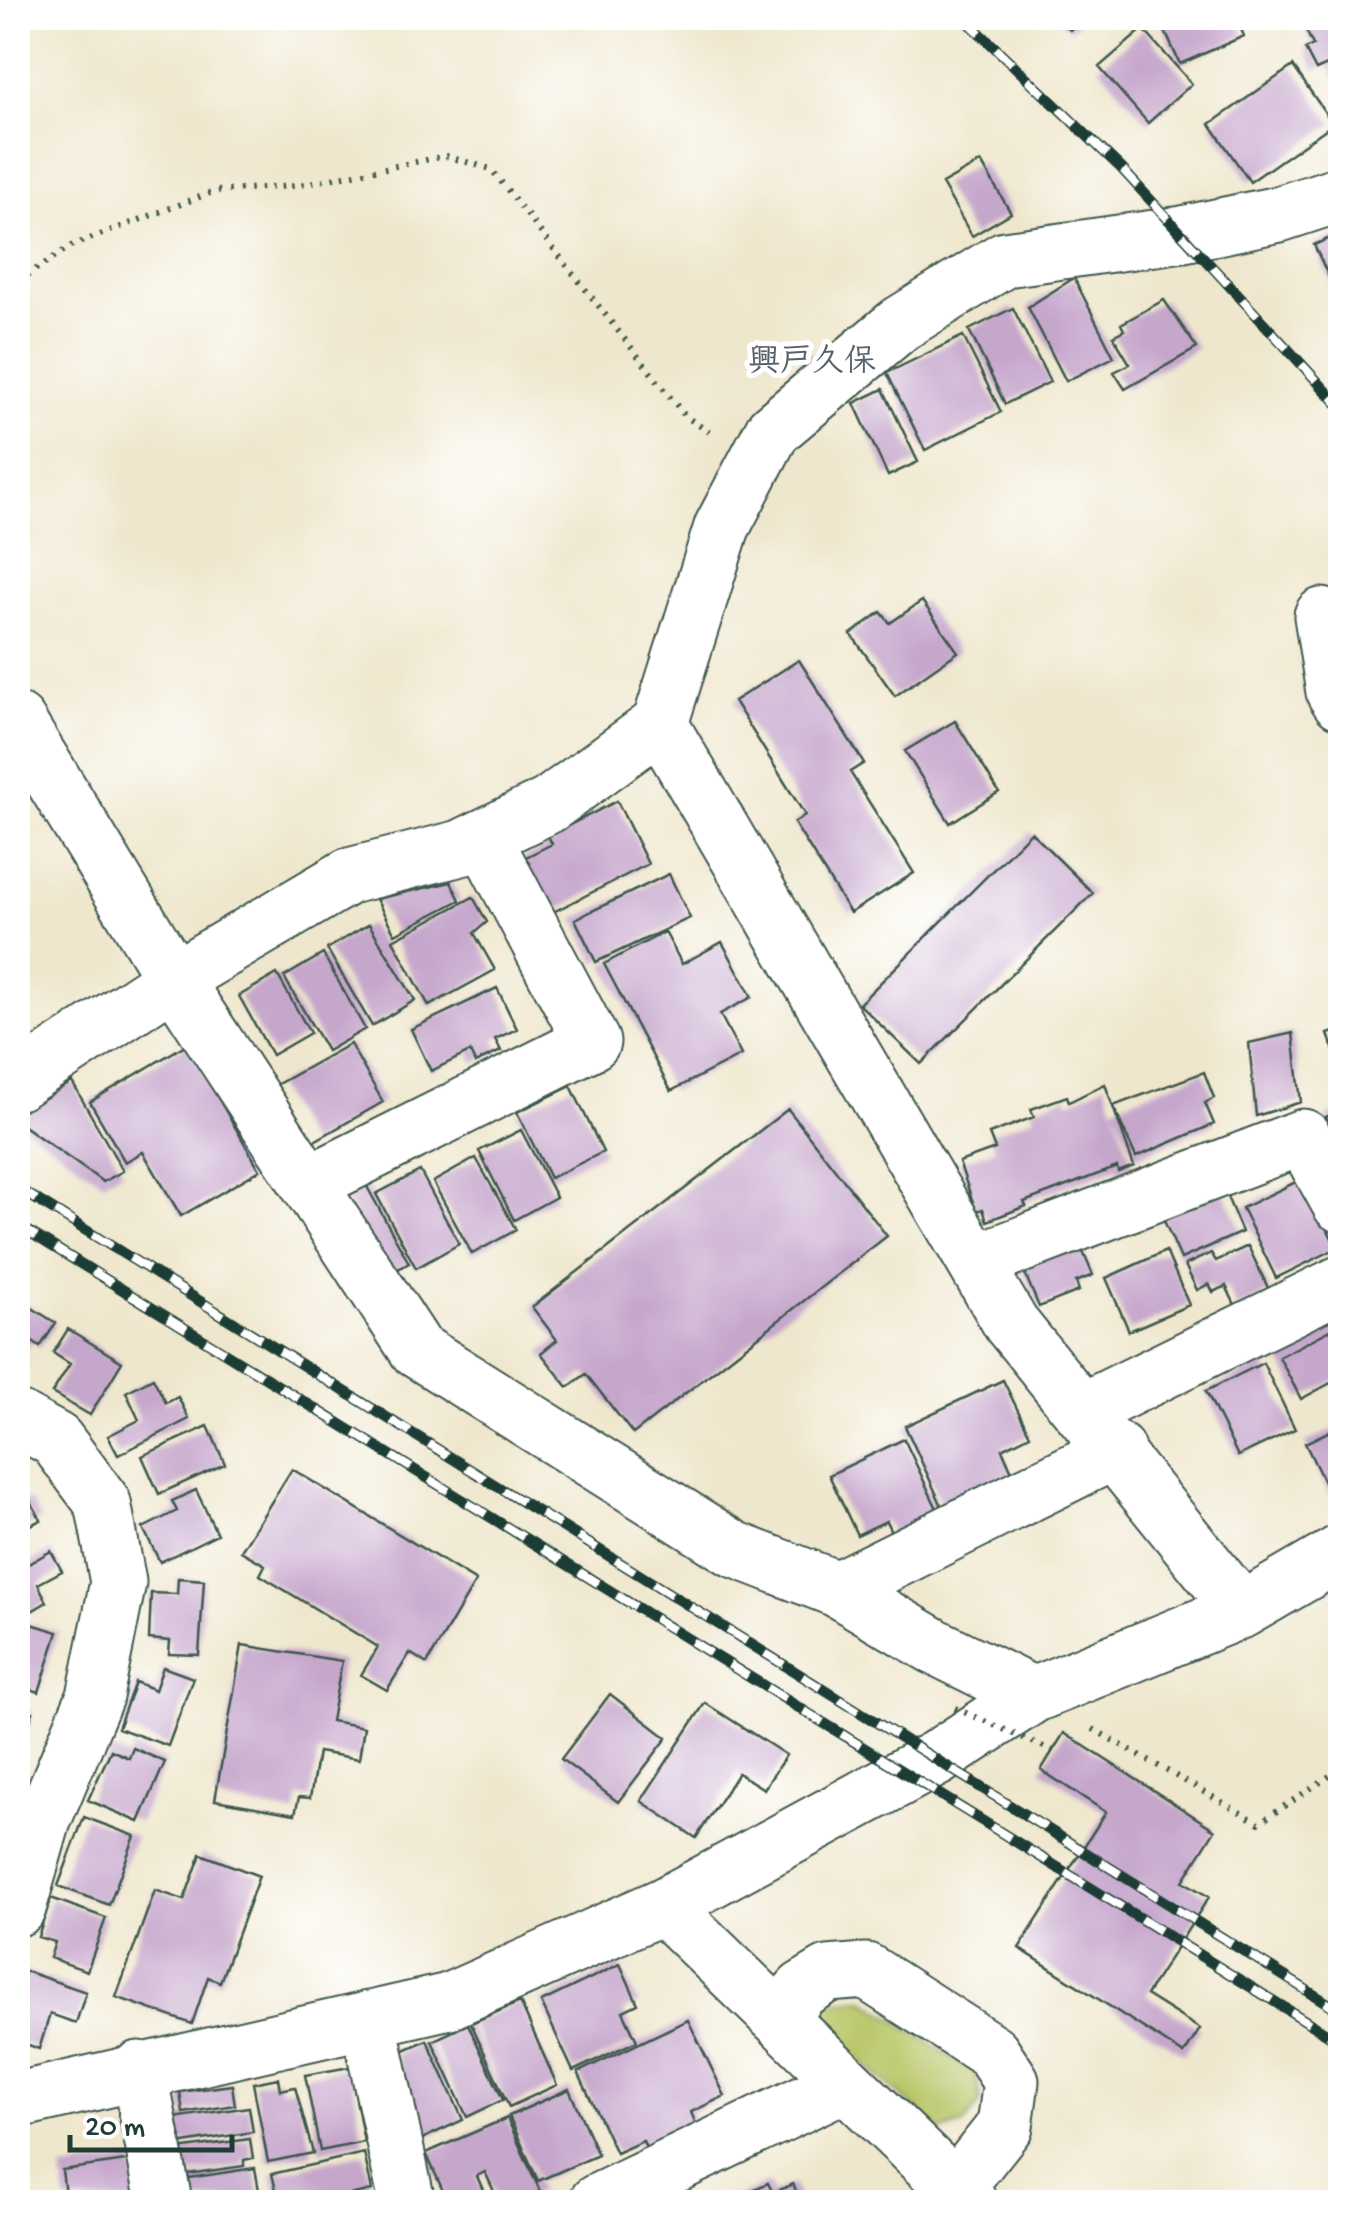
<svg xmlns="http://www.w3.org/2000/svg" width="1358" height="2220" font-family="'Gochi Hand','Klee One',sans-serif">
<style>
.green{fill:#b9c668;stroke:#6c824e;stroke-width:2.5}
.building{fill:#c6a7cc}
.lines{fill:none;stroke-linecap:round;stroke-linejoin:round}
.minor-casing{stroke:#3e564b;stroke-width:59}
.path{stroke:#3e564b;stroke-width:6;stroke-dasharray:2.5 8;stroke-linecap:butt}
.minor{stroke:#fff;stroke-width:55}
.rail-casing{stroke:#1f3d34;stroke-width:11}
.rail{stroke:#fff;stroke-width:8;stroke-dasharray:22;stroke-linecap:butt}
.path-bridge{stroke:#3e564b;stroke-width:6;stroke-dasharray:2.5 8;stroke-linecap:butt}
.labels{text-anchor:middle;stroke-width:10;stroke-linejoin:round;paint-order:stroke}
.neighbourhood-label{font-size:32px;font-weight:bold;fill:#596269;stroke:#fff}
</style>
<rect width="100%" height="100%" fill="#fff"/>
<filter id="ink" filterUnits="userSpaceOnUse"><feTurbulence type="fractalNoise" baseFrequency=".01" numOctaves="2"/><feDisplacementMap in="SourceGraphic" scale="20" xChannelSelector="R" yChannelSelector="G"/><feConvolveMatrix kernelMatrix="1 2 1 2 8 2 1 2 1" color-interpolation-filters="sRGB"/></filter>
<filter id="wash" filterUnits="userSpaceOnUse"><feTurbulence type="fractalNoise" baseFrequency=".0048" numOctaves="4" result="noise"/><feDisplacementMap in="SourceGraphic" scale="40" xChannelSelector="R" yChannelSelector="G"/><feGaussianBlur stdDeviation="2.25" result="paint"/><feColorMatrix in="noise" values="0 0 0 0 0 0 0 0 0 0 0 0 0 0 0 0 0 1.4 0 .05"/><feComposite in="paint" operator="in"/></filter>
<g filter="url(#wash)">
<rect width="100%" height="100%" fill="#efe7cd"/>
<!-- green -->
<path class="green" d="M863,1999L976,2073L981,2102L964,2124L942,2131L835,2039L820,2019L830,2002Z"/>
<g id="blocks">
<!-- building -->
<path class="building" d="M1057,18H1083L1070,30Z
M1159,18H1236L1244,36L1180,64Z
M1300,18H1340V85L1327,65L1316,70L1305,49L1313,45Z
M1143,29L1192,84L1148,123L1099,67Z
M1293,66L1333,124L1250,182L1210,124Z
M981,162L1011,213L972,236L942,184Z
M1339,234L1340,238V301L1314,245Z
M1074,278L1114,357L1066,381L1028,307Z
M1164,300L1197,348L1125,389L1114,372L1130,364L1113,336L1124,330L1121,324Z
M1013,308L1050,382L1005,404L969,330Z
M963,336L1001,412L925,450L887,373Z
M883,389L918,462L888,476L854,403Z
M922,601L958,652L895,696L851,634L881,612L890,623Z
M799,660L864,763L850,772L914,873L850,913L794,823L805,815L734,701Z
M955,721L999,792L950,823L905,751Z
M617,801L648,864L549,914L522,859L552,844L548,836Z
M1031,832L1093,893L921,1064L859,1004Z
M669,874L690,918L596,962L575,919Z
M451,882L460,900L395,934L376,899Z
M473,897L487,922L474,933L495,970L429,1006L393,940Z
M369,924L415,1000L372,1026L327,949Z
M665,932L682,964L722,942L752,997L720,1014L741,1055L671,1091L604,964Z
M323,954L365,1029L327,1051L284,977Z
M277,974L310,1033L272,1055L239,996Z
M497,988L517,1029L495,1039L501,1051L475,1063L470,1052L431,1071L411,1029Z
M1340,1030V1068L1328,1034Z
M1293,1033L1301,1102L1256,1116L1249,1043Z
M187,1044L260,1170L181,1216L143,1152L125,1162L90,1102Z
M350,1044L383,1102L309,1144L276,1085Z
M1204,1072L1214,1098L1205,1103L1214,1124L1136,1157L1113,1106Z
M72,1082L123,1171L103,1182L18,1122V1114Z
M1105,1084L1134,1166L1118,1172L1117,1167L1024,1202L1026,1206L987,1221L983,1209L976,1211L959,1162L995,1149L989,1134L1034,1117L1031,1109L1067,1096L1069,1102Z
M571,1086L603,1152L550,1178L517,1112Z
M788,1109L887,1236L633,1434L586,1374L568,1387L541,1353L557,1340L532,1307Z
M1340,1111V1144L1338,1145L1326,1117Z
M521,1130L556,1197L514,1220L479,1151Z
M476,1158L516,1230L472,1254L433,1182Z
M420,1171L459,1244L416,1268L376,1194Z
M1219,1178L1242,1232L1181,1259L1157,1205Z
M1302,1179L1337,1248L1276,1278L1242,1208Z
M365,1183L409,1263L387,1275L343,1195Z
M1075,1233L1093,1275L1076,1282L1079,1291L1039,1307L1018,1257Z
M1248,1246L1270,1292L1237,1309L1226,1286L1213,1292L1209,1284L1197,1290L1185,1265L1211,1253L1216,1261Z
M1166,1251L1189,1305L1129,1331L1106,1278Z
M18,1299L56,1323L40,1347L31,1341L21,1358Z
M1340,1325V1385L1338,1379L1301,1399L1279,1357Z
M68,1329L122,1362L90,1415L52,1393L70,1364L53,1353Z
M1263,1363L1295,1429L1238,1456L1206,1391Z
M153,1378L166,1403L178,1397L189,1419L118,1455L108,1436L139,1420L126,1392Z
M1003,1380L1030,1435L1002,1449L1012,1472L942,1506L905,1426Z
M208,1426L225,1464L159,1494L142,1456Z
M1334,1429L1340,1442V1515L1305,1443Z
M904,1439L941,1517L895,1540L886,1521L857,1535L829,1475Z
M292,1469L476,1581L427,1664L410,1653L387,1690L361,1675L378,1647L260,1575L265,1565L241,1551Z
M196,1490L217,1534L160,1562L143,1528L177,1511L172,1501Z
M30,1500L41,1520L18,1531V1506Z
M51,1551L62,1571L38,1584L47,1602L18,1619V1570Z
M178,1578L204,1580L199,1655L169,1654L170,1641L149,1639L151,1593L177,1594Z
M25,1622L58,1632L39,1692L18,1685V1645Z
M242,1645L342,1661L331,1721L364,1727L359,1759L318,1752L310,1798L299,1797L295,1814L215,1800Z
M163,1667L193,1678L168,1746L118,1728L135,1682L155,1690Z
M610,1694L667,1738L618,1802L561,1759Z
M705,1703L786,1755L764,1789L738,1773L696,1838L641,1801Z
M18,1707L33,1712L22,1746L18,1744Z
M1064,1733L1215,1830L1183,1881L1209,1897L1146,1995L1200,2029L1184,2054L1019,1948L1106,1812L1041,1770Z
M133,1748L165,1762L139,1822L88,1800L111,1750L129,1758Z
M84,1817L135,1836L109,1905L58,1886Z
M201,1854L259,1876L220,1982L208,1977L192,2024L116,1997L155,1890L184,1900Z
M51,1898L106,1918L87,1971L50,1958L55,1942L38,1937Z
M620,1964L638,2004L623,2011L637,2041L573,2071L541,2002Z
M25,1971L86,1992L76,2023L50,2014L39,2049L18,2041V1993Z
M520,2002L557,2085L509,2107L471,2023Z
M688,2020L725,2096L691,2112L701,2136L651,2159L643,2141L616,2153L578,2072Z
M468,2024L503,2100L467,2117L432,2041Z
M427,2040L463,2120L420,2140L395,2054Z
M350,2067L364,2142L320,2151L305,2075Z
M278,2078L280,2090L295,2087L313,2153L268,2162L253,2083Z
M232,2085L235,2105L183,2113L180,2092Z
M569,2089L598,2155L538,2181L509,2116Z
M249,2107L253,2132L177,2144L173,2118Z
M507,2118L540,2191L513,2202H499L485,2172L477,2176L488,2202H448L426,2153Z
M250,2139L253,2158L244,2160V2166L181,2175L178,2149Z
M364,2153L372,2190L318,2202H279L272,2174Z
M133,2160L139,2202H66L62,2170Z
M255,2168L260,2196L253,2198L254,2202H243L249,2198L186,2202L182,2179Z
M768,2183L773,2193L793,2184L801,2202H726Z"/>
</g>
</g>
<g filter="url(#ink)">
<use href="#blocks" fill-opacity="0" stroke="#3e564b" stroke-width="2.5"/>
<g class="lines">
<defs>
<path id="minor" d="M1322,616L1334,692L1340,701
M18,722L174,979L417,1350L734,1549L837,1589L934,1646L1033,1695
M660,724L1011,1324L1242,1610
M18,1082L174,979L349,876L461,848L549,805L660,724L722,527L773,430L900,324L1005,259L1183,234L1279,214L1340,194
M308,1184L592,1042L483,837
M976,1262L1303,1137L1340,1204
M1084,1410L1340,1284
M18,1419L56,1440L103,1503L118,1582L95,1696L43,1820L18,1908
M837,1589L1117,1450
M663,1906L969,2202
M778,2017L803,1989L828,1974L866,1971L992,2052L1011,2081L1005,2126L955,2189
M368,2019L407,2202
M139,2069L164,2202
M18,2100L449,2001L663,1906L937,1758L1033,1695L1242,1610L1340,1553
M597,2202L846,2083"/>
</defs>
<!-- minor casing -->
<use href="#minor" class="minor-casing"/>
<!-- path -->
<path class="path" d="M18,281L71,246L215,191L294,186L446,156L491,169L685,416L709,432
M1093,1729L1259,1823L1340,1769"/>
<!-- minor -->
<use href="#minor" class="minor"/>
<defs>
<path id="rail" d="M964,18L1121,168L1340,406
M18,1188L1340,2011
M18,1225L1340,2042"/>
</defs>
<!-- rail casing -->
<use href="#rail" class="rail-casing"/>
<!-- rail -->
<use href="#rail" class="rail"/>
<!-- path-bridge -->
<path class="path-bridge" d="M955,1708L1053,1751"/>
</g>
</g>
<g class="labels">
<!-- neighbourhood labels -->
<g class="neighbourhood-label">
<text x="812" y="370">興戸久保</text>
</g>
</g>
<!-- margin -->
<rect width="1358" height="2220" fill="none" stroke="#fff" stroke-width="60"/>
<!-- scale -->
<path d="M70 2135v15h162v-15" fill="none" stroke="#1f3d34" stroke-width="5"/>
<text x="85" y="2135" font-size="30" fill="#1f3d34" stroke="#ffffff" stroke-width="8" paint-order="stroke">20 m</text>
</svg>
